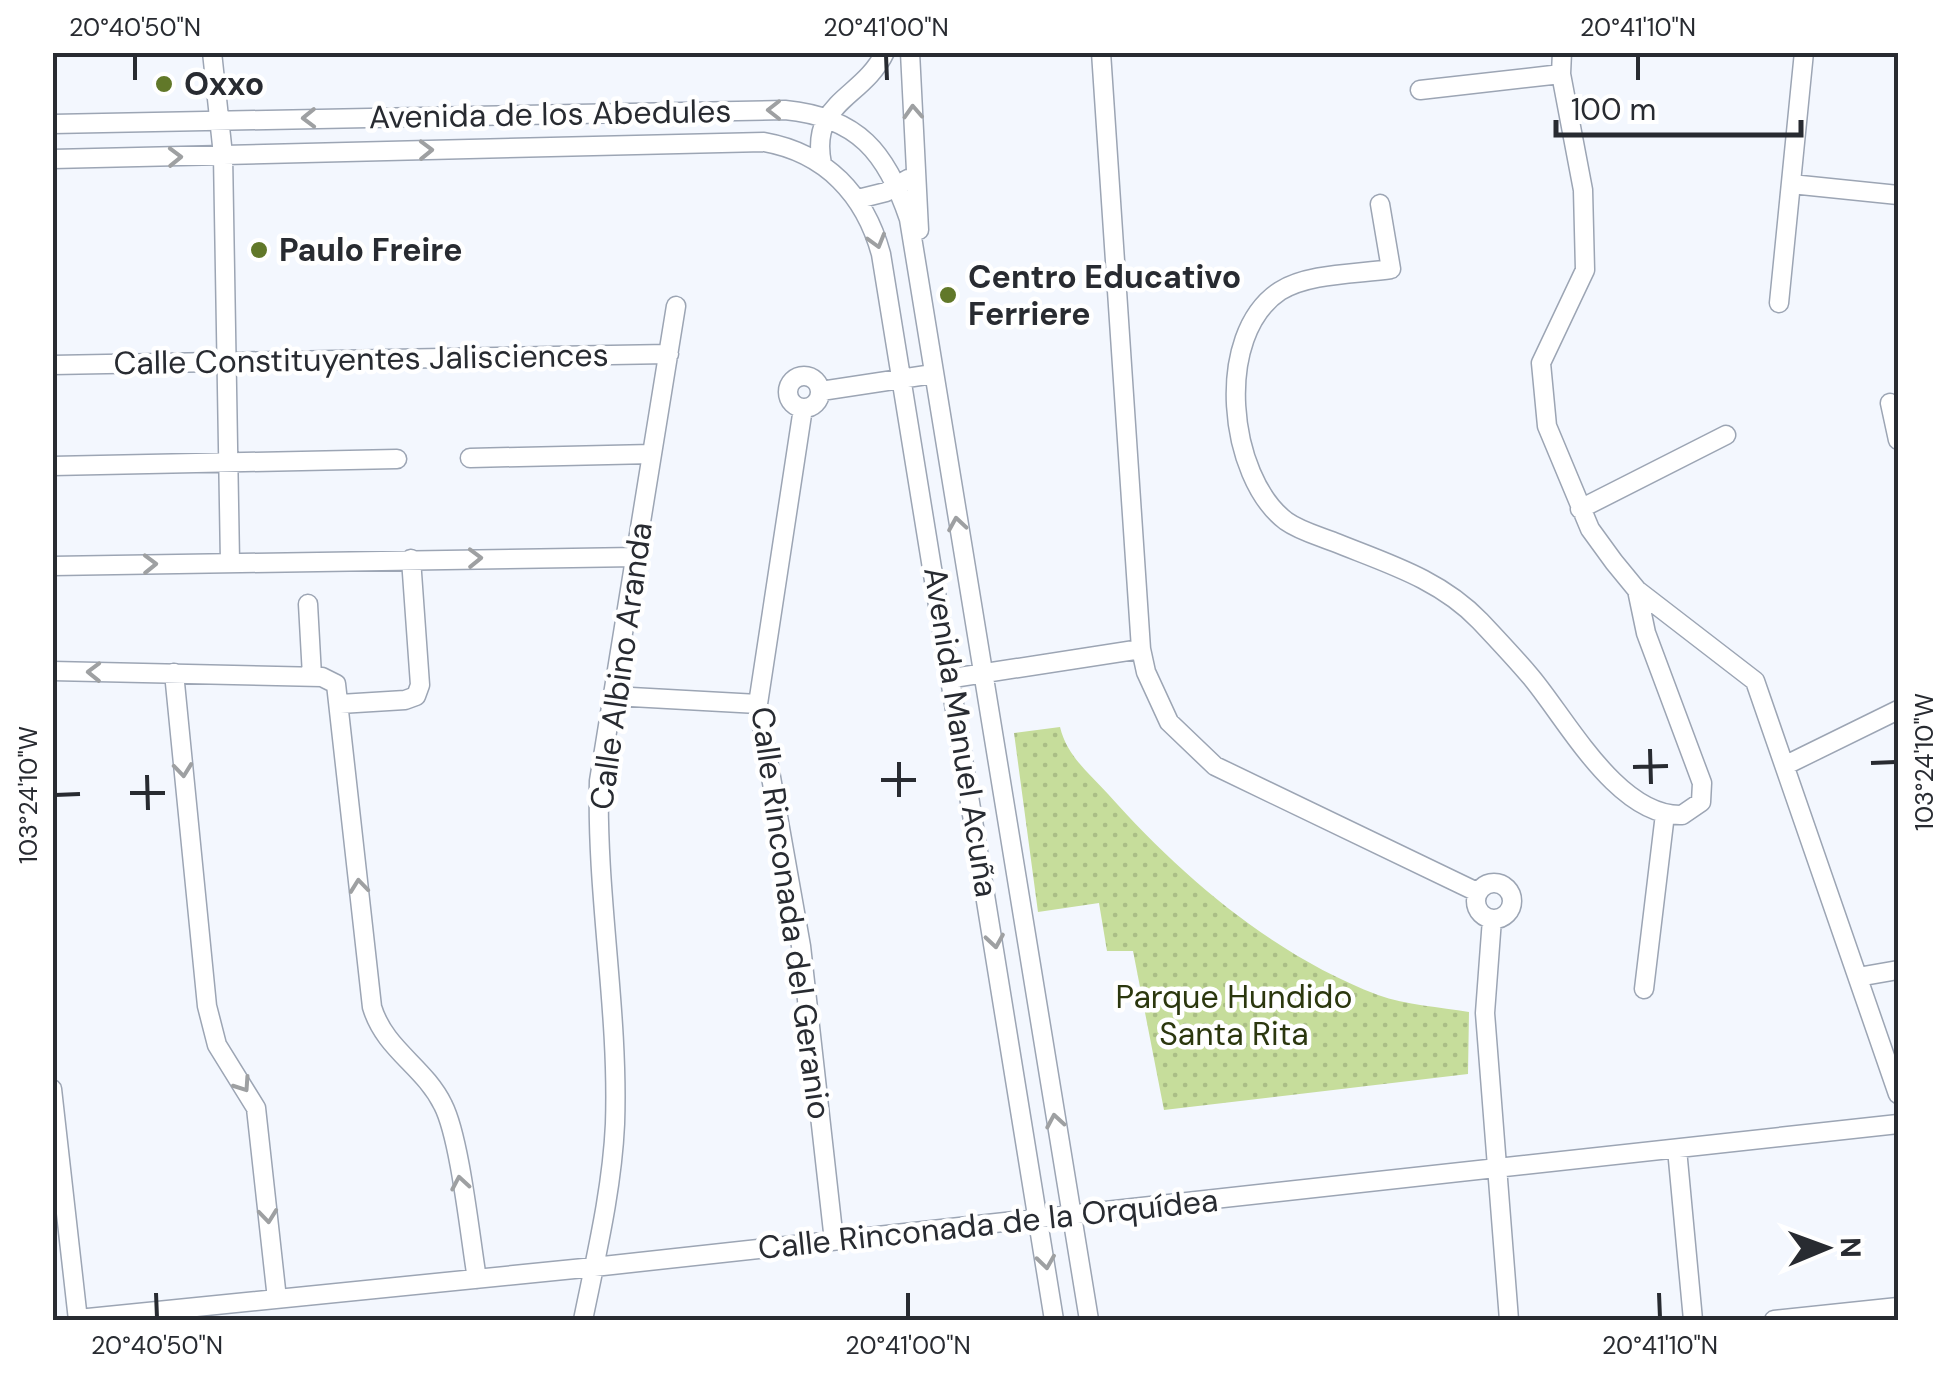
<svg xmlns="http://www.w3.org/2000/svg" width="1951" height="1373" font-family="'DM Sans',sans-serif">
<style>
.grass{fill:url(#grass-dots)}
.lines{fill:none;stroke-linecap:round;stroke-linejoin:round}
.minor-casing{stroke:#9ca5b4;stroke-width:21}
.minor{stroke:#fff;stroke-width:18}
.oneway{stroke:#9ea0a2}
.ticks{fill:none;stroke:#282b31;stroke-width:4}
.poi-dot{fill:#617829;stroke:#fff;stroke-width:4}
.labels{text-anchor:middle;stroke-width:9;stroke-linejoin:round;paint-order:stroke}
.poi-label{font-size:32px;font-weight:bold;fill:#282b31;stroke:#fff;text-anchor:start}
.street-label{font-size:32px;fill:#282b31;stroke:#fff}
.park-label{font-size:32px;fill:#2b370e;stroke:#fff}
.neatline{fill:none;stroke:#282b31;stroke-width:4}
.ticks-label{font-size:25px;text-anchor:middle;fill:#282b31}
</style>
<defs>
<pattern id="grass-dots" width="8" height="8" patternUnits="userSpaceOnUse" patternTransform="scale(2.5)"><rect width="8" height="8" fill="#c6dd9b"/><path d="M2 2h.1M6 6h.1" fill="none" stroke="#aabe86" stroke-width="1.8" stroke-linecap="round"/></pattern>
</defs>
<rect width="100%" height="100%" fill="#f3f7fe"/>
<!-- grass -->
<path class="grass" d="M1060,727C1067,756 1088,772 1108,794C1182,877 1273,955 1378,995C1406,1005 1440,1007 1469,1012L1468,1074L1164,1110L1133,951H1107L1099,903L1038,912L1014,733Z"/>
<g class="lines">
<defs>
<path id="minor" d="M212,52L223,155L230,562
M910,52L919,230
M1101,52L1141,649L1146,672L1169,722L1215,766L1477,892
M1562,52L1561,74L1583,190L1585,270L1541,363L1547,426L1590,529L1614,562L1637,590L1755,681L1898,1094
M1420,90L1561,74
M52,124L785,110C858,117 887,153 909,219L1089,1320
M52,159L764,142C826,153 865,195 881,254L1054,1320
M822,164C809,101 863,99 885,52
M1791,184L1898,195
M858,199L886,192L908,179
M1380,204L1391,269C1358,274 1308,273 1280,291C1213,335 1228,477 1286,521C1300,531 1319,536 1334,542C1386,563 1440,579 1480,621C1497,639 1514,657 1531,677C1567,720 1618,817 1682,815L1701,802L1702,783L1646,633L1637,590
M1779,303L1804,52
M52,365L669,354
M788 392a16 16 0 1 1 32 0a16 16 0 1 1-32 0Z
M821,391L933,374
M1890,403L1898,440
M803,408L758,704L801,946L834,1241
M470,458L652,454
M52,466L397,459
M1580,509L1726,435
M52,566L636,557
M308,604L312,676
M52,671L322,677L336,684L372,1007C385,1050 424,1066 443,1105C460,1138 470,1237 477,1279
M174,673L207,1006L217,1045L256,1108L277,1299
M953,678L1141,649
M613,696L758,704
M340,704L405,700L416,696L420,685L411,559
M1786,765L1898,710
M1476 901a18 18 0 1 1 36 0a18 18 0 1 1-36 0Z
M1492,919L1485,1013L1509,1320
M1858,977L1898,970
M1644,989L1665,814
M52,1089L78,1320
M1677,1149L1693,1320
M78,1319L594,1267L1898,1124
M583,1320C596,1256 612,1190 615,1124C619,1010 596,896 599,781L676,306
M1774,1320L1898,1307"/>
</defs>
<!-- minor casing -->
<use href="#minor" class="minor-casing"/>
<!-- minor -->
<use href="#minor" class="minor"/>
</g>
<!-- one-way arrows -->
<defs><path id="oneway-chevron" d="M-2-3.5L2.5 0L-2 3.5" fill="none" stroke-width="1.6" stroke-linecap="round" stroke-linejoin="round" transform="scale(2.5)"/></defs>
<g class="oneway">
<use href="#oneway-chevron" transform="translate(774 110) rotate(-180)"/>
<use href="#oneway-chevron" transform="translate(913 112) rotate(-93)"/>
<use href="#oneway-chevron" transform="translate(309 118) rotate(179)"/>
<use href="#oneway-chevron" transform="translate(426 150) rotate(-1)"/>
<use href="#oneway-chevron" transform="translate(175 157) rotate(-1)"/>
<use href="#oneway-chevron" transform="translate(877 241) rotate(74)"/>
<use href="#oneway-chevron" transform="translate(957 524) rotate(-99)"/>
<use href="#oneway-chevron" transform="translate(475 558) rotate(-1)"/>
<use href="#oneway-chevron" transform="translate(150 564) rotate(-1)"/>
<use href="#oneway-chevron" transform="translate(94 672) rotate(-179)"/>
<use href="#oneway-chevron" transform="translate(183 770) rotate(84)"/>
<use href="#oneway-chevron" transform="translate(359 886) rotate(-96)"/>
<use href="#oneway-chevron" transform="translate(995 941) rotate(81)"/>
<use href="#oneway-chevron" transform="translate(243 1085) rotate(56)"/>
<use href="#oneway-chevron" transform="translate(1055 1121) rotate(-100)"/>
<use href="#oneway-chevron" transform="translate(460 1183) rotate(-100)"/>
<use href="#oneway-chevron" transform="translate(268 1216) rotate(84)"/>
<use href="#oneway-chevron" transform="translate(1046 1262) rotate(82)"/>
</g>
<!-- ticks -->
<path class="ticks" d="M135,55V80M886,55L887,80M1638,55V80M1650,749L1651,784M899,762V797M1871,763L1896,762M1633,767L1668,766M147,775L148,810M881,780H916M130,793H165M55,795L80,794M156,1293L157,1318M908,1293V1318M1659,1293L1660,1318"/>
<!-- markers -->
<g class="poi-dot">
<circle cx="164" cy="84" r="10"/>
<circle cx="259" cy="250" r="10"/>
<circle cx="948" cy="295" r="10"/>
</g>
<g class="labels">
<!-- poi labels -->
<g class="poi-label">
<text x="184" y="95">Oxxo</text>
<text x="279" y="261">Paulo Freire</text>
<text x="968" y="288">Centro Educativo<tspan x="968" dy="37">Ferriere</tspan></text>
</g>
<!-- street labels -->
<g class="street-label">
<text transform="translate(550 114) rotate(-1)" y="11">Avenida de los Abedules</text>
<text transform="translate(361 359) rotate(-1)" y="11">Calle Constituyentes Jalisciences</text>
<text transform="translate(621 666) rotate(-82)" y="11">Calle Albino Aranda</text>
<text transform="translate(961 732) rotate(81)" y="11">Avenida Manuel Acuña</text>
<text transform="translate(791 913) rotate(82)" y="11">Calle Rinconada del Geranio</text>
<text transform="translate(988 1224) rotate(-6)" y="11">Calle Rinconada de la Orquídea</text>
</g>
<!-- park labels -->
<g class="park-label">
<text x="1234" y="1008">Parque Hundido<tspan x="1234" dy="37">Santa Rita</tspan></text>
</g>
</g>
<!-- border -->
<rect width="1951" height="1373" fill="none" stroke="#ffffff" stroke-width="110"/>
<!-- north arrow -->
<g transform="translate(1826 1248) rotate(89)" stroke="#ffffff" stroke-width="8" paint-order="stroke">
<path d="M0-8L18 38L0 25L-18 38Z" fill="#282b31"/>
<text y="-15" font-size="28" font-weight="bold" text-anchor="middle" fill="#282b31">N</text>
</g>
<!-- scale -->
<path d="M1556 120v15h245v-15" fill="none" stroke="#282b31" stroke-width="5"/>
<text x="1571" y="120" font-size="30" fill="#282b31" stroke="#ffffff" stroke-width="8" paint-order="stroke">100 m</text>
<rect x="55" y="55" width="1841" height="1263" class="neatline"/>
<g class="ticks-label">
<text x="135" y="36">20°40'50"N</text>
<text x="886" y="36">20°41'00"N</text>
<text x="1638" y="36">20°41'10"N</text>
<text transform="translate(1924 762) rotate(-90)" y="9">103°24'10"W</text>
<text transform="translate(28 795) rotate(-90)" y="9">103°24'10"W</text>
<text x="157" y="1354">20°40'50"N</text>
<text x="908" y="1354">20°41'00"N</text>
<text x="1660" y="1354">20°41'10"N</text>
</g>
</svg>
